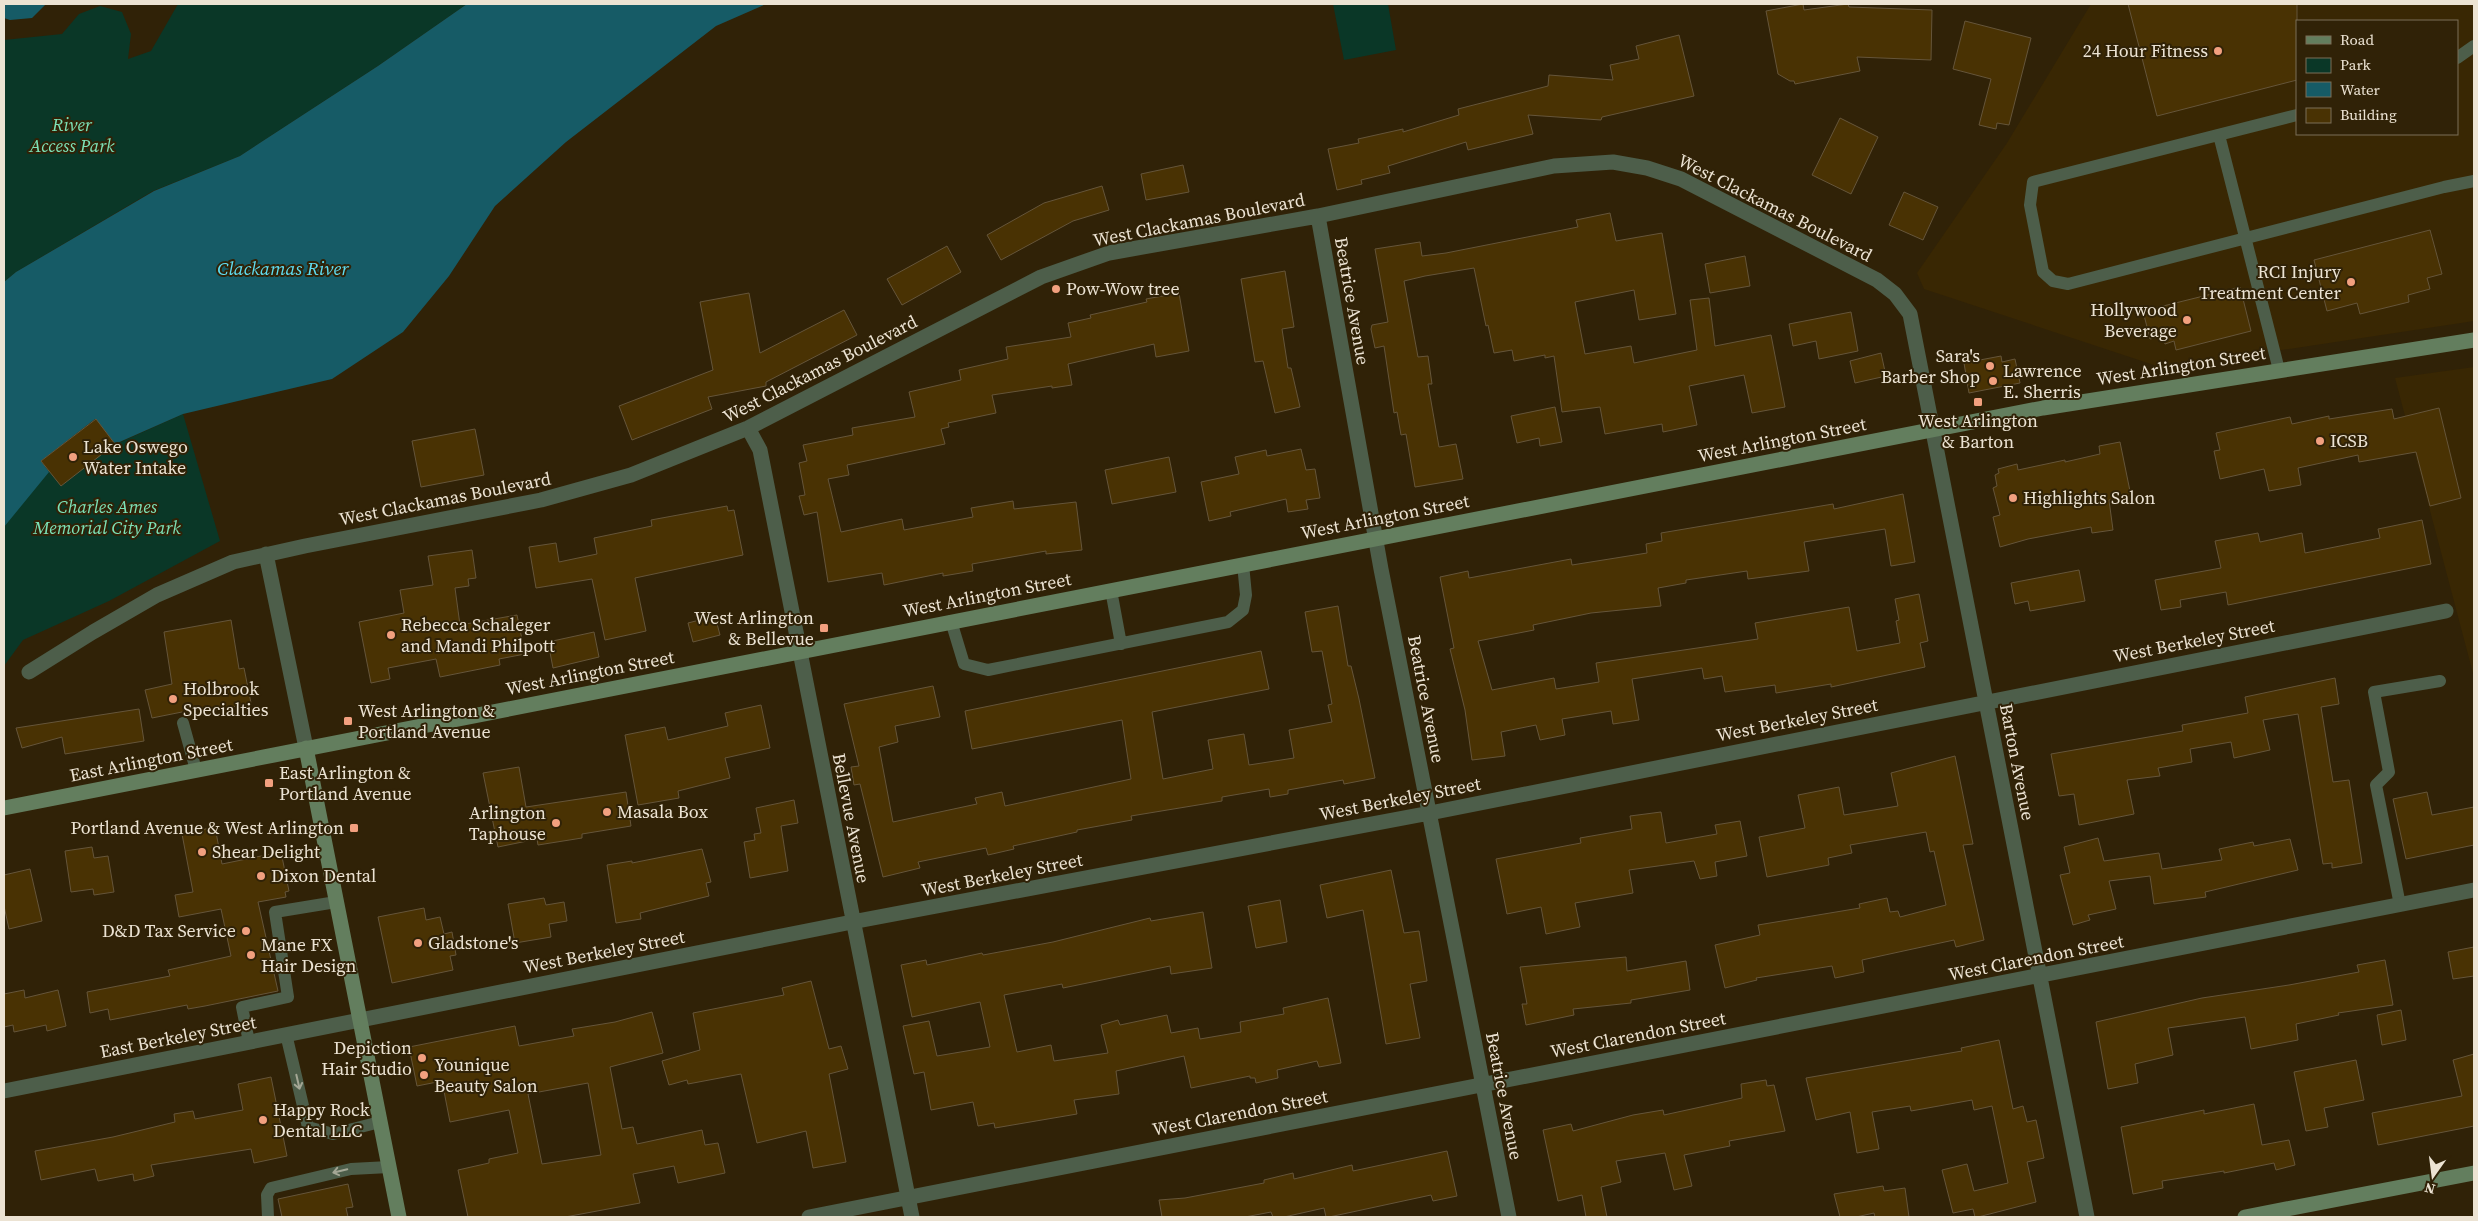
<svg xmlns="http://www.w3.org/2000/svg" width="2478" height="1221" font-family="'Source Serif 4',serif">
<style>
.built{fill:#392703;fill-rule:evenodd}
.green{fill:#0a3727}
.water{fill:#165b66}
.building{fill:#493203;stroke:#65553a;fill-rule:evenodd}
.lines{fill:none;stroke-linecap:round;stroke-linejoin:round}
.lane{stroke:#4d5e4a;stroke-width:12}
.street{stroke:#4d5e4a;stroke-width:15}
.secondary{stroke:#637e5e;stroke-width:15}
.oneway{stroke:#a4a795}
.poi-dot{fill:#f2a07f;stroke:#302207;stroke-width:2}
.labels{text-anchor:middle;stroke-width:4;stroke-linejoin:round;paint-order:stroke}
.poi-label{font-size:18px;fill:#ece3d3;stroke:#302207;text-anchor:start}
.park-label{font-size:18px;font-style:italic;fill:#7ce2b8;stroke:#302207}
.street-label{font-size:18px;fill:#ece3d3;stroke:#302207}
.water-label{font-size:19px;font-style:italic;fill:#5fddf2;stroke:#302207}
</style>
<rect width="100%" height="100%" fill="#302207"/>
<!-- built -->
<path class="built" d="M2091,4H2474V321L2163,368L1924,289L1917,273L2007,143ZM2297,21H2457V134H2297Z
M2474,367V677L2395,378Z"/>
<!-- green -->
<path class="green" d="M178,4H467L378,66L240,156L153,191L16,272L4,282V40L62,34L79,14L100,6L122,12L131,34L128,59L151,51Z
M1333,4H1388L1396,50L1344,60Z
M183,414L220,541L109,601L23,640L4,666V527L41,461L96,419L116,444Z"/>
<!-- water -->
<path class="water" d="M4,4H46L32,18L10,20L4,18Z
M467,4H766L716,26L566,142L495,206L449,276L403,332L332,379L183,414L115,444L95,419L41,461L49,472L4,527V282L16,272L154,191L240,156L378,66Z"/>
<!-- building -->
<path class="building" d="M1803,4L1804,10L1848,4L1849,7L1932,10L1931,60L1857,57L1860,71L1795,84L1794,81H1790L1778,74L1766,11Z
M2128,4H2297V80L2157,116Z
M1965,21L2031,38L2009,125L1997,123L1996,129L1979,125L1991,79L1953,69Z
M1679,35L1694,96L1602,117L1601,120L1528,115L1533,134L1468,150L1466,142L1388,166L1390,173L1361,180L1362,184L1337,190L1328,149L1359,143L1358,139L1403,129V132L1459,115L1458,109L1548,86L1549,75L1613,80L1610,65L1639,59L1636,46Z
M1840,118L1878,137L1851,194L1812,175Z
M1183,165L1189,192L1146,200L1141,174Z
M1102,186L1109,210L1073,221L1001,260L987,235L1044,203Z
M1904,192L1938,207L1923,240L1889,225Z
M1610,213L1616,241L1662,233L1676,314L1639,320L1634,290L1575,302L1585,354L1631,346L1634,363L1697,350L1690,300L1709,298L1715,346L1771,335L1785,407L1752,413L1744,375L1689,386L1697,425L1663,432L1662,424L1605,434L1600,407L1562,412L1554,356L1545,358V355L1514,361L1512,350L1494,353L1488,325L1486,326L1474,268L1425,276L1404,281L1418,357L1428,356L1432,384H1428L1439,447L1456,444L1463,479L1415,487L1406,434L1401,435L1397,412L1394,413L1384,346L1375,348L1371,329L1372,325L1388,322L1375,249L1420,242L1422,256L1446,253L1578,227L1576,220Z
M2430,230L2442,274L2427,278L2430,289L2408,295L2409,302L2360,314L2357,303L2327,311L2314,260Z
M947,246L961,272L902,305L887,279Z
M1745,256L1750,286L1710,293L1705,264Z
M1285,271L1294,327L1282,329L1288,368H1291L1300,407L1275,413L1263,361L1255,362L1241,279Z
M2240,287L2251,331L2176,350L2174,341L2165,344L2163,336L2150,339L2143,311Z
M749,293L760,353L844,310L857,335L766,382V386L708,397L712,409L632,440L619,406L713,370L700,302Z
M1179,293L1189,351L1156,357L1154,344L1068,364L1072,385L1052,388V386L992,395L996,413L948,423L949,427L941,429L945,444L847,465L849,475L828,479L841,532L902,519L904,530L973,517L971,508L1013,501L1014,509L1076,502L1082,550L1046,554V551L972,564L973,571L943,576V573L884,585L882,573L828,582L817,512L804,515L799,496L805,495L799,463L807,461L803,445L853,435L852,428L915,417L909,392L961,380L959,370L1008,359L1006,347L1071,337L1068,323L1091,318L1090,315L1147,302L1146,299Z
M1851,312L1858,351L1819,359L1816,341L1793,346L1789,324Z
M1881,353L1886,376L1855,383L1850,361Z
M2001,356L2002,362L2015,359L2020,383L1969,393L1964,363Z
M1555,407L1562,442L1540,446L1539,438L1517,443L1511,416Z
M2439,408L2461,498L2430,506L2416,452L2359,462L2358,455L2298,468L2301,485L2269,491L2264,469L2220,479L2214,451L2220,450L2216,433L2290,417L2292,424L2329,416V419L2392,409L2394,419Z
M96,419L115,444L61,486L41,461Z
M475,429L484,475L421,487L412,441Z
M2120,442L2131,496L2109,500L2113,530L2092,533L2091,527L2028,539L2000,547L1993,517L2000,515L1993,488L1997,486L1995,475L1999,473L1998,469L2017,464L2018,470L2065,460V462L2100,454L2099,446Z
M1301,449L1306,470L1315,469L1320,498L1306,500L1308,509L1288,512L1286,499L1230,512L1231,516L1209,521L1201,482L1239,474L1235,457L1266,450L1267,456Z
M1169,457L1176,492L1112,504L1105,470Z
M1903,494L1915,562L1891,566L1885,529L1804,542L1809,571L1748,579L1747,571L1686,580V583L1658,588L1661,606L1591,613L1533,625L1534,630L1478,641L1492,690L1554,678L1556,689L1599,682L1596,663L1758,639L1755,623L1849,607L1857,651L1900,643L1896,621L1899,620L1895,599L1919,594L1928,641L1920,643L1925,667L1831,687V684L1776,693L1775,685L1725,692L1722,676L1704,679L1702,668L1632,679L1639,720L1613,724L1611,711L1562,719L1565,735L1540,740L1536,725L1501,732L1505,756L1472,760L1465,710L1450,649L1454,648L1440,577L1468,571L1469,578L1571,559L1572,565L1647,553L1646,544L1662,541L1661,533L1833,504L1834,509Z
M727,506L728,511L734,510L743,555L635,578L646,631L605,640L592,579L536,588L529,547L556,543L559,562L597,554L594,538L652,526L651,520Z
M2422,520L2431,564L2228,605L2226,592L2180,600L2181,607L2161,610L2155,580L2221,568L2215,541L2258,533L2260,542L2302,533L2305,553L2380,538L2378,529Z
M472,550L476,578L468,579L469,586L455,588L460,625L517,615L525,654L499,659L500,665L440,677L436,659L388,668L390,679L371,683L359,622L404,613L400,590L433,585L428,556Z
M2079,570L2085,601L2030,611L2028,601L2015,604L2011,583Z
M1338,606L1348,666H1351L1359,699L1375,778L1344,784L1343,780L1288,790V794L1270,797L1269,789L1222,797V801L1131,816L1132,820L1077,830V832L1013,846L1014,849L988,855L986,848L918,862L920,868L883,877L860,784L854,785L851,767L859,766L844,704L933,686L940,717L895,726L898,742L879,747L893,822L977,804L975,798L1002,792L1005,806L1131,779L1122,720L972,749L965,711L1261,651L1269,689L1152,712L1163,779L1213,769L1208,740L1244,734L1249,765L1294,758L1289,730L1332,722L1328,705L1332,704L1322,651L1312,652L1305,612Z
M715,616L720,635L693,642L688,623Z
M231,620L239,669L244,668L251,703L208,712L207,707L152,718L145,690L172,684L164,632Z
M594,632L599,657L553,668L548,642Z
M2335,678L2339,704L2321,707L2333,782L2349,780L2362,863L2332,868V863L2323,864L2298,714L2263,720L2270,750L2234,758L2231,742L2190,749L2192,762L2158,768L2160,776L2127,780L2134,814L2079,825L2074,794L2059,796L2051,754L2183,731L2182,725L2248,713L2245,697Z
M761,705L770,748L725,758L730,778L678,791L679,798L638,805L625,735L665,727L668,740L728,726L725,713Z
M139,709L144,741L65,754L62,737L22,748L16,728Z
M1955,756L1973,844L1963,845L1984,940L1956,947L1954,940L1862,960L1864,972L1835,978L1832,966L1756,978L1757,980L1725,988L1715,945L1760,935L1758,925L1860,908L1859,904L1887,898L1890,912L1898,911L1900,917L1946,905L1934,851L1930,852L1926,832L1850,845L1852,853L1828,858L1829,865L1767,877L1759,837L1805,828L1798,795L1839,787L1844,815L1898,806L1891,773Z
M519,767L526,807L626,792L631,826L582,834V838L538,845L537,839L498,847L483,773Z
M2427,792L2432,815L2474,807V845L2406,859L2393,799Z
M794,800L798,823L781,826L788,871L750,878L744,842L755,840L754,834L761,833L756,808Z
M1661,812L1666,843L1717,834L1715,825L1740,821L1747,856L1715,862L1717,876L1700,879L1694,861L1629,870L1633,893L1575,903L1580,927L1546,934L1541,907L1507,914L1496,859L1581,843L1580,838L1632,829L1630,816Z
M215,827L222,864L281,852L289,891L285,892L286,897L258,902L278,991L205,1006L188,1009L187,1005L110,1020L108,1009L90,1013L87,992L170,976L168,970L231,956L221,909L179,917L175,895L193,892L182,834Z
M2098,838L2104,861L2159,853L2162,869L2222,860L2219,849L2253,842L2254,846L2290,839L2298,870L2205,892L2206,897L2154,904L2150,876L2109,881L2116,909L2088,915L2090,920L2073,925L2060,875L2070,873L2064,847Z
M92,847L94,858L108,856L114,892L94,895L93,889L71,892L65,851Z
M702,849L711,882L706,883L709,896L640,913L641,919L616,923L607,865L632,861V863Z
M30,869L42,921L9,929L4,906V875Z
M1391,870L1404,933L1419,931L1427,981L1410,984L1420,1038L1386,1044L1363,910L1327,918L1320,885Z
M544,898L546,905L564,902L567,921L549,924L551,937L515,943L508,904Z
M1280,900L1287,942L1256,948L1248,906Z
M424,908L426,920L440,917L444,934L452,932L456,955L450,956L453,970L392,983L378,917Z
M1203,912L1212,968L1171,974L1170,966L1063,988L1062,984L1004,995L1017,1052L1051,1045L1054,1061L1108,1053L1101,1025L1118,1020L1120,1025L1167,1015L1171,1033L1198,1028L1200,1039L1241,1032L1240,1022L1284,1014L1283,1008L1328,998L1341,1063L1319,1067L1317,1061L1277,1070L1278,1078L1256,1083L1255,1078H1250V1076L1191,1088L1184,1056L1116,1071L1119,1094L1074,1100L1077,1114L995,1128L994,1123L978,1126L973,1102L931,1110L924,1072L914,1074L903,1026L929,1021L937,1056L990,1047L980,1002L912,1017L901,965L926,960L927,965L982,953L983,955L1053,942L1150,918L1151,921Z
M2474,947V976L2453,979L2448,952Z
M1626,957L1627,971L1686,961L1690,990L1631,1000V1003L1573,1009L1574,1015L1526,1025L1522,1004H1527L1520,967Z
M2385,960L2393,1005L2338,1013L2339,1015L2296,1024L2298,1040L2251,1049L2245,1017L2168,1028L2173,1055L2135,1064L2138,1083L2108,1089L2096,1022L2202,998L2289,985L2359,972L2357,965Z
M811,981L829,1049L841,1046L848,1069L829,1074L846,1162L813,1168L806,1131L757,1143L741,1074L688,1084L687,1080L669,1085L662,1061L700,1050L693,1013L784,995L782,988Z
M24,990L25,998L58,990L66,1026L47,1031L46,1025L14,1032L13,1025L4,1027V994Z
M2401,1010L2406,1040L2382,1045L2377,1015Z
M652,1012L663,1053L610,1067L622,1129L633,1127L637,1144L702,1130L705,1145L718,1143L725,1173L678,1183L674,1166L633,1174L640,1203L565,1217H468L458,1170L489,1163V1159L518,1153L509,1110L450,1122L442,1081L417,1086L409,1047L515,1026L519,1046L574,1036L572,1029L615,1022ZM588,1083L601,1155L542,1164L528,1094Z
M1999,1040L2013,1109L2023,1106L2027,1122L2036,1120L2044,1158L2027,1162L2036,1202L1978,1217H1975L1973,1209L1953,1213L1942,1170L1967,1164L1974,1191L2008,1183L1992,1106L1974,1110L1972,1100L1911,1111L1910,1106L1872,1112L1879,1149L1857,1153L1850,1112L1816,1120L1806,1078L1962,1051L1961,1048Z
M2474,1054V1126L2378,1145L2372,1113L2462,1096L2453,1060Z
M2356,1060L2364,1100L2324,1108L2328,1127L2306,1131L2294,1072Z
M271,1077L287,1156L254,1163L251,1149L151,1165L154,1176L134,1181L133,1174L98,1181L95,1169L41,1180L35,1151L113,1137L175,1122L174,1114L193,1111L195,1119L243,1110L238,1084Z
M1766,1080L1767,1086L1774,1085L1785,1131L1729,1141L1730,1146L1684,1155L1692,1186L1674,1190L1665,1153L1616,1161L1621,1182L1601,1187L1607,1217H1586L1582,1195L1558,1201L1543,1130L1571,1124L1573,1131L1633,1115L1663,1110L1664,1115L1742,1098L1741,1084Z
M2254,1104L2262,1145L2289,1140L2295,1165L2276,1170L2274,1163L2224,1173V1171L2162,1181L2163,1188L2133,1194L2121,1127L2204,1110V1114Z
M1447,1151L1457,1196L1433,1201L1431,1195L1329,1217H1326L1324,1208L1284,1217H1273L1271,1212L1245,1217H1162L1159,1200L1185,1198L1264,1183V1180L1293,1173L1294,1179L1352,1165L1353,1171Z
M348,1184L353,1207L346,1208L348,1217H282L278,1199Z
M1883,1186L1884,1191L1905,1188L1909,1217H1875L1874,1213L1856,1217H1840L1834,1194Z"/>
<g class="lines">
<!-- lane -->
<path class="lane" d="M2457,58L2474,46
M2297,115L2033,182L2030,205L2043,272L2053,281L2068,284L2444,187L2474,181
M2219,135L2279,370
M1111,590L1121,644
M951,621L964,664L988,670L1228,622L1243,610L1246,595L1243,564
M183,723L196,770
M2400,905L2376,785L2389,772L2374,692L2440,681
M286,1034L308,1127L333,1134L380,1122
M249,1042L242,1007L288,997L275,912L336,902
M268,1217L267,1195L271,1188L351,1169L389,1167"/>
<!-- street -->
<path class="street" d="M1318,216L1381,569L1509,1217
M748,428L760,450L912,1217
M266,554L306,748
M29,672L93,632L157,595L233,562L305,546L541,500L631,475L748,428L1041,277L1109,253L1318,216L1554,166L1613,162L1647,168L1681,179L1877,280L1895,294L1910,314L2087,1217
M4,1091L852,922L1430,813L2446,611
M809,1217L2474,890"/>
<!-- secondary -->
<path class="secondary" d="M306,748L399,1217
M4,808L2043,408L2474,340
M2245,1217L2474,1173"/>
</g>
<!-- one-way arrows -->
<defs><path id="oneway-shaft" d="M-6 0H5M1.5-3L5.5 0L1.5 3" fill="none" stroke-width="1.6" stroke-linecap="round" stroke-linejoin="round" transform="scale(1.25)"/></defs>
<g class="oneway">
<use href="#oneway-shaft" transform="translate(298 1082) rotate(77)"/>
<use href="#oneway-shaft" transform="translate(340 1171) rotate(166)"/>
</g>
<!-- markers -->
<g class="poi-dot">
<circle cx="2218" cy="51" r="5"/>
<circle cx="2351" cy="282" r="5"/>
<circle cx="1056" cy="289" r="5"/>
<circle cx="2187" cy="320" r="5"/>
<circle cx="1990" cy="366" r="5"/>
<circle cx="1993" cy="381" r="5"/>
<rect x="1973" y="397" width="10" height="10" rx="2.5"/>
<circle cx="2320" cy="441" r="5"/>
<circle cx="73" cy="457" r="5"/>
<circle cx="2013" cy="498" r="5"/>
<rect x="819" y="623" width="10" height="10" rx="2.5"/>
<circle cx="391" cy="635" r="5"/>
<circle cx="173" cy="699" r="5"/>
<rect x="343" y="716" width="10" height="10" rx="2.5"/>
<rect x="264" y="778" width="10" height="10" rx="2.5"/>
<circle cx="607" cy="812" r="5"/>
<circle cx="556" cy="823" r="5"/>
<rect x="349" y="823" width="10" height="10" rx="2.5"/>
<circle cx="202" cy="852" r="5"/>
<circle cx="261" cy="876" r="5"/>
<circle cx="246" cy="931" r="5"/>
<circle cx="418" cy="943" r="5"/>
<circle cx="251" cy="955" r="5"/>
<circle cx="422" cy="1058" r="5"/>
<circle cx="424" cy="1075" r="5"/>
<circle cx="263" cy="1120" r="5"/>
</g>
<g class="labels">
<!-- poi labels -->
<g class="poi-label">
<text x="2208" y="57" text-anchor="end">24 Hour Fitness</text>
<text x="2341" y="278" text-anchor="end">RCI Injury<tspan x="2341" dy="21">Treatment Center</tspan></text>
<text x="1066" y="295">Pow-Wow tree</text>
<text x="2177" y="316" text-anchor="end">Hollywood<tspan x="2177" dy="21">Beverage</tspan></text>
<text x="1980" y="362" text-anchor="end">Sara's<tspan x="1980" dy="21">Barber Shop</tspan></text>
<text x="2003" y="377">Lawrence<tspan x="2003" dy="21">E. Sherris</tspan></text>
<text x="1978" y="427" text-anchor="middle">West Arlington<tspan x="1978" dy="21">&amp; Barton</tspan></text>
<text x="2330" y="447">ICSB</text>
<text x="83" y="453">Lake Oswego<tspan x="83" dy="21">Water Intake</tspan></text>
<text x="2023" y="504">Highlights Salon</text>
<text x="814" y="624" text-anchor="end">West Arlington<tspan x="814" dy="21">&amp; Bellevue</tspan></text>
<text x="401" y="631">Rebecca Schaleger<tspan x="401" dy="21">and Mandi Philpott</tspan></text>
<text x="183" y="695">Holbrook<tspan x="183" dy="21">Specialties</tspan></text>
<text x="358" y="717">West Arlington &amp;<tspan x="358" dy="21">Portland Avenue</tspan></text>
<text x="279" y="779">East Arlington &amp;<tspan x="279" dy="21">Portland Avenue</tspan></text>
<text x="617" y="818">Masala Box</text>
<text x="546" y="819" text-anchor="end">Arlington<tspan x="546" dy="21">Taphouse</tspan></text>
<text x="344" y="834" text-anchor="end">Portland Avenue &amp; West Arlington</text>
<text x="212" y="858">Shear Delight</text>
<text x="271" y="882">Dixon Dental</text>
<text x="236" y="937" text-anchor="end">D&amp;D Tax Service</text>
<text x="428" y="949">Gladstone's</text>
<text x="261" y="951">Mane FX<tspan x="261" dy="21">Hair Design</tspan></text>
<text x="412" y="1054" text-anchor="end">Depiction<tspan x="412" dy="21">Hair Studio</tspan></text>
<text x="434" y="1071">Younique<tspan x="434" dy="21">Beauty Salon</tspan></text>
<text x="273" y="1116">Happy Rock<tspan x="273" dy="21">Dental LLC</tspan></text>
</g>
<!-- park labels -->
<g class="park-label">
<text x="72" y="131">River<tspan x="72" dy="21">Access Park</tspan></text>
<text x="107" y="513">Charles Ames<tspan x="107" dy="21">Memorial City Park</tspan></text>
</g>
<!-- street labels -->
<g class="street-label">
<text transform="translate(1775 208) rotate(27)" y="6">West Clackamas Boulevard</text>
<text transform="translate(1199 220) rotate(-11)" y="6">West Clackamas Boulevard</text>
<text transform="translate(1352 301) rotate(80)" y="6">Beatrice Avenue</text>
<text transform="translate(2181 366) rotate(-9)" y="6">West Arlington Street</text>
<text transform="translate(820 369) rotate(-27)" y="6">West Clackamas Boulevard</text>
<text transform="translate(1782 440) rotate(-11)" y="6">West Arlington Street</text>
<text transform="translate(445 499) rotate(-11)" y="6">West Clackamas Boulevard</text>
<text transform="translate(1385 517) rotate(-11)" y="6">West Arlington Street</text>
<text transform="translate(987 595) rotate(-11)" y="6">West Arlington Street</text>
<text transform="translate(2194 641) rotate(-11)" y="6">West Berkeley Street</text>
<text transform="translate(590 673) rotate(-11)" y="6">West Arlington Street</text>
<text transform="translate(1426 699) rotate(79)" y="6">Beatrice Avenue</text>
<text transform="translate(1797 720) rotate(-11)" y="6">West Berkeley Street</text>
<text transform="translate(151 760) rotate(-11)" y="6">East Arlington Street</text>
<text transform="translate(2017 762) rotate(79)" y="6">Barton Avenue</text>
<text transform="translate(1400 799) rotate(-11)" y="6">West Berkeley Street</text>
<text transform="translate(851 818) rotate(79)" y="6">Bellevue Avenue</text>
<text transform="translate(1002 875) rotate(-11)" y="6">West Berkeley Street</text>
<text transform="translate(604 952) rotate(-11)" y="6">West Berkeley Street</text>
<text transform="translate(2036 958) rotate(-11)" y="6">West Clarendon Street</text>
<text transform="translate(1638 1035) rotate(-11)" y="6">West Clarendon Street</text>
<text transform="translate(178 1037) rotate(-11)" y="6">East Berkeley Street</text>
<text transform="translate(1504 1096) rotate(79)" y="6">Beatrice Avenue</text>
<text transform="translate(1240 1113) rotate(-11)" y="6">West Clarendon Street</text>
</g>
<!-- water labels -->
<g class="water-label">
<text x="283" y="275">Clackamas River</text>
</g>
</g>
<!-- border -->
<rect width="2478" height="1221" fill="none" stroke="#ece3d3" stroke-width="10"/>
<!-- legend -->
<rect x="2296" y="20" width="162" height="115" fill="#302207" stroke="#7b6f59"/>
<rect x="2306" y="36" width="25" height="8" fill="#637e5e" stroke="#7b6f59"/>
<text x="2340" y="45" font-size="15" fill="#ece3d3">Road</text>
<rect x="2306" y="58" width="25" height="15" fill="#0a3727" stroke="#7b6f59"/>
<text x="2340" y="70" font-size="15" fill="#ece3d3">Park</text>
<rect x="2306" y="82" width="25" height="15" fill="#165b66" stroke="#7b6f59"/>
<text x="2340" y="95" font-size="15" fill="#ece3d3">Water</text>
<rect x="2306" y="108" width="25" height="15" fill="#493203" stroke="#7b6f59"/>
<text x="2340" y="120" font-size="15" fill="#ece3d3">Building</text>
<!-- north arrow -->
<g transform="translate(2433 1176) rotate(194)" stroke="#302207" stroke-width="4" paint-order="stroke">
<path d="M0-4L9 19L0 12L-9 19Z" fill="#ece3d3"/>
<text y="-8" font-size="14" font-weight="bold" text-anchor="middle" fill="#ece3d3">N</text>
</g>
</svg>
